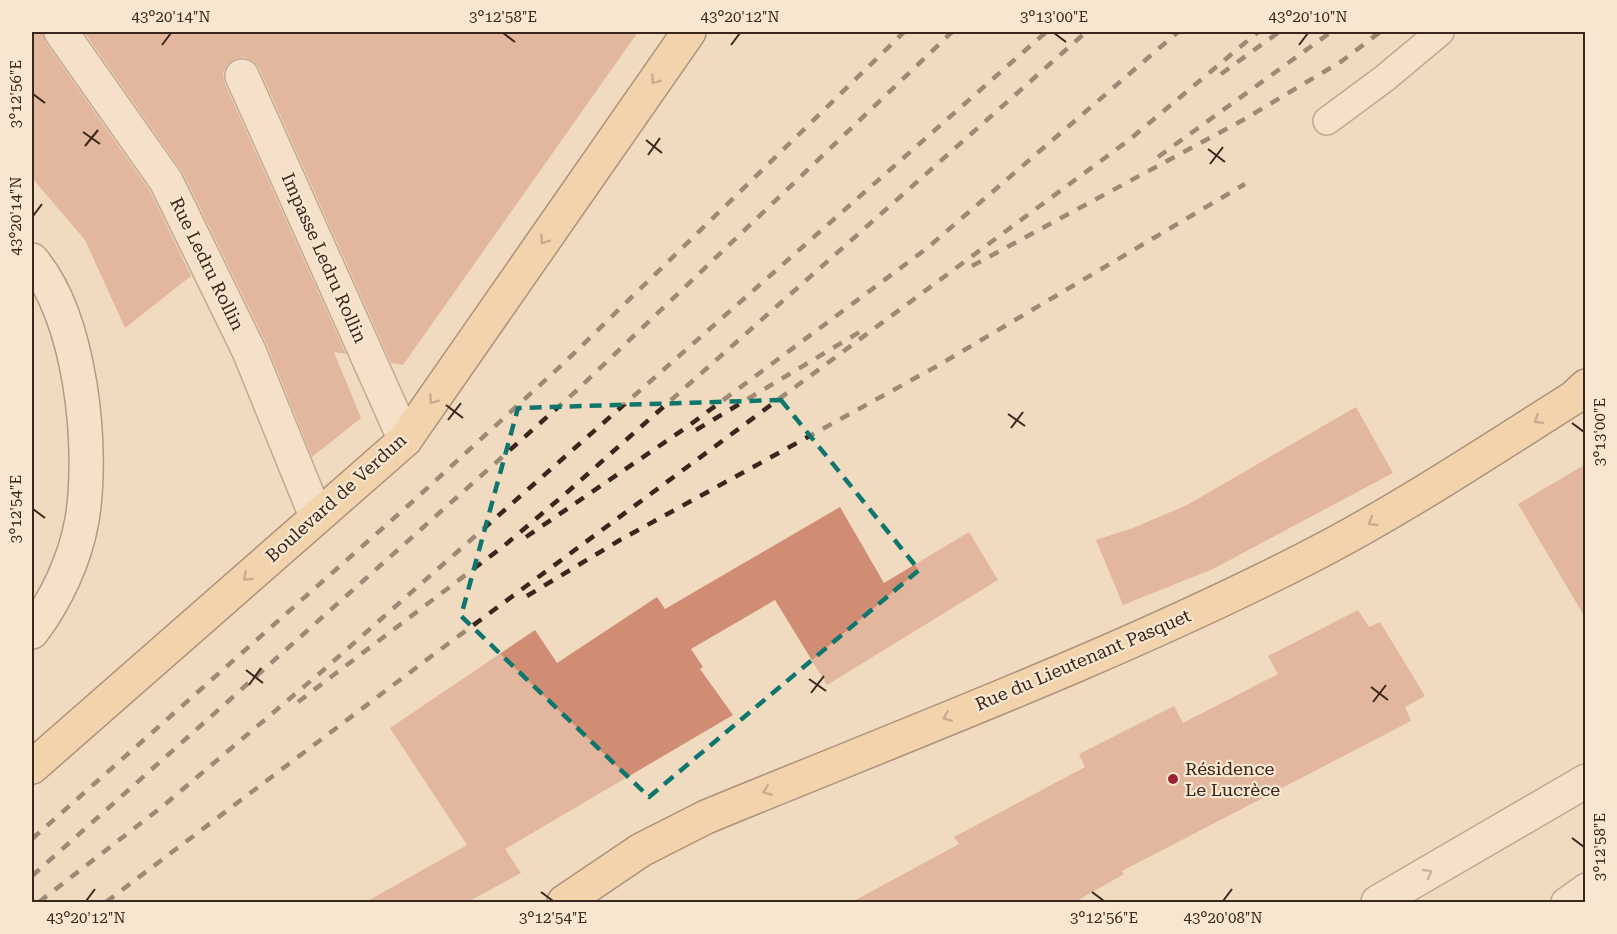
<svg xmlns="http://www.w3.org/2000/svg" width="1617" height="934" font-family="'Roboto Serif',serif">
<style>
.building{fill:#d18d73}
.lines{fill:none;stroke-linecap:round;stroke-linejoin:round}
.lane-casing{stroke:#8a6b57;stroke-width:30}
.street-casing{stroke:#8a6b57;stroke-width:36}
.secondary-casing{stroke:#6c4c3a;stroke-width:36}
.primary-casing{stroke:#583a2b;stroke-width:36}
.lane{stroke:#fbe9d4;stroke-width:27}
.street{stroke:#fbe9d4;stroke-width:33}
.secondary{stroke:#fbe9d4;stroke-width:33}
.primary{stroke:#f6ca95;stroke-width:33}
.rail{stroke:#39261c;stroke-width:4.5;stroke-dasharray:10 10;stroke-linecap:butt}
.oneway{stroke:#987858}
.oneway2{stroke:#9a8878}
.marked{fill:none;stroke:#0f766e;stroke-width:4.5;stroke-dasharray:12 8;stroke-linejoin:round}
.ticks{fill:none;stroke:#39261c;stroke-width:2}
.poi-dot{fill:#9d2336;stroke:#f7e6d0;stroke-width:2}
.labels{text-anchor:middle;stroke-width:4.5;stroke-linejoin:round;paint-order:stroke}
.street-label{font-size:18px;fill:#39261c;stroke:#f7e6d0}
.poi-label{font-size:18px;fill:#39261c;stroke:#f7e6d0;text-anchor:start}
.neatline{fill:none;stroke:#39261c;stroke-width:2}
.ticks-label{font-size:15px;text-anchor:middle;fill:#39261c}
</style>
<rect width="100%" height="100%" fill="#f0dbc0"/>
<!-- building -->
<path class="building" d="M32,32H43L46,43L150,191L191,276L125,328L85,240L32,178Z
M84,32H638L403,365L391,363L259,68L253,61L244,57L235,59L227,65L223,74L225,84L346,354L334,352L361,418L312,457L266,343L183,173Z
M1356,407L1393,473L1213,569L1123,605L1096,540L1133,528L1187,505Z
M1586,464V619L1518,504Z
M840,507L884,583L969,532L998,580L827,685L775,600L691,649L703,667L700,669L733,715L505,849L521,873L466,903H364L467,845L390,728L535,630L557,663L657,597L665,609Z
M1358,610L1369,627L1380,622L1425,696L1405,707L1411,721L1122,871L1124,874L1073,903H850L959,844L954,837L1085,767L1079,754L1174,706L1183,723L1278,674L1268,656Z"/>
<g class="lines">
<defs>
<path id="lane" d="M1327,121L1385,78L1440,32
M1565,902L1586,887"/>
<path id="street" d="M61,32L166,181L249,351L316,516
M242,76L405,440
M1378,902L1586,781"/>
<path id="secondary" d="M32,260C81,318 94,447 82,520C75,560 56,600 32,632"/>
<path id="primary" d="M32,767L405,440L689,32
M564,902L641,850L706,817C907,734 1113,657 1307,558C1399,511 1486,453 1573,398L1586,386"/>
</defs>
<!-- lane casing -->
<use href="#lane" class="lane-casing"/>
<!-- street casing -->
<use href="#street" class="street-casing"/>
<!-- secondary casing -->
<use href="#secondary" class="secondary-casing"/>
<!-- primary casing -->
<use href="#primary" class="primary-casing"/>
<!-- lane -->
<use href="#lane" class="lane"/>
<!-- street -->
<use href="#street" class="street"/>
<!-- secondary -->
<use href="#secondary" class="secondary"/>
<!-- primary -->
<use href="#primary" class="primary"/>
<!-- rail -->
<path class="rail" d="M1221,74L1279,32
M1158,157L1331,32
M972,266L1243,120L1342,61L1380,32
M696,430L863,330
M526,537L687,427L926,249L1178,32
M527,596L620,540L939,365L1245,184
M298,702L505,545L564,495L1086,32
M32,839L411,503L564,363L904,32
M32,876L575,392L952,32
M39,902L163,806L320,673L1046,32
M106,902L433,655L1129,140L1258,32"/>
</g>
<!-- one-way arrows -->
<defs><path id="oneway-chevron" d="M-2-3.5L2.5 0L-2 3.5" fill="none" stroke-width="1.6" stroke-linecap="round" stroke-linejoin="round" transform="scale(1.5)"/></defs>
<g class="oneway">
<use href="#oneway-chevron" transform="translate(655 80) rotate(125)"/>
<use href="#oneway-chevron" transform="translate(544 240) rotate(125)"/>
<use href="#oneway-chevron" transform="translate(433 400) rotate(125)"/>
<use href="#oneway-chevron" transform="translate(1538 420) rotate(148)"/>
<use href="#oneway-chevron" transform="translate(1372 522) rotate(150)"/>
<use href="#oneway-chevron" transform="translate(247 577) rotate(139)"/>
<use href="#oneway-chevron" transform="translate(947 717) rotate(158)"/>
<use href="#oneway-chevron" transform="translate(767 791) rotate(158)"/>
</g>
<use class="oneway2" href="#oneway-chevron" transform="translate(1428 873) rotate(-30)"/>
<!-- marked area -->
<path d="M0 0H1617V934H0ZM781,400L919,570L649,797L461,616L518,408Z" fill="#f0dbc0" fill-opacity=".55" fill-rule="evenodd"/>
<path class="marked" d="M781,400L919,570L649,797L461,616L518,408Z"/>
<!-- ticks -->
<path class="ticks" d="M503,33L515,42M1054,33L1066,42M162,45L171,33M731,45L740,33M1299,45L1308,33M33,94L45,103M83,132L100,144M646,140L662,153M85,146L98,130M1208,149L1225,162M648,155L660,138M1210,164L1223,147M33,216L42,204M446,405L463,418M1008,414L1025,426M448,420L461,403M1572,423L1584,432M1011,428L1023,412M33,509L45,518M246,670L263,683M809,679L826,691M249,685L261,668M1371,687L1388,700M811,693L824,676M1373,702L1386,685M1572,838L1584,847M541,892L553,901M1092,892L1104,901M86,901L95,889M1223,901L1232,889"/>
<!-- markers -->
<circle class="poi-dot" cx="1173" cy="779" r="6"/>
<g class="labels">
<!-- street labels -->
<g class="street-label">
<text transform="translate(324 258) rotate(66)" y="6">Impasse Ledru Rollin</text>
<text transform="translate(207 264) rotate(64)" y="6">Rue Ledru Rollin</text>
<text transform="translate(336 498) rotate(-42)" y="6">Boulevard de Verdun</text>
<text transform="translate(1083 660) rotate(-23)" y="6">Rue du Lieutenant Pasquet</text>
</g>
<!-- poi labels -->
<g class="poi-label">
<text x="1185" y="775">Résidence<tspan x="1185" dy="21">Le Lucrèce</tspan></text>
</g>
</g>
<!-- border -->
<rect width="1617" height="934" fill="none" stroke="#f7e6d0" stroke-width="66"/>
<rect x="33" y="33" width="1551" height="868" class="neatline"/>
<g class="ticks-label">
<text x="171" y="22">43°20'14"N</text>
<text x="503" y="22">3°12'58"E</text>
<text x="740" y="22">43°20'12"N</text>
<text x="1054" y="22">3°13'00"E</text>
<text x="1308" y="22">43°20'10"N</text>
<text transform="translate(16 94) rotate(-90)" y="5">3°12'56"E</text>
<text transform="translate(16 216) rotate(-90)" y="5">43°20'14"N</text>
<text transform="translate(1600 432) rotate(-90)" y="5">3°13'00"E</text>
<text transform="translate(16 509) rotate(-90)" y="5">3°12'54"E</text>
<text transform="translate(1600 847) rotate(-90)" y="5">3°12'58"E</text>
<text x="86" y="923">43°20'12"N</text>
<text x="553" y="923">3°12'54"E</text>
<text x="1104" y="923">3°12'56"E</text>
<text x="1223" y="923">43°20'08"N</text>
</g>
</svg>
